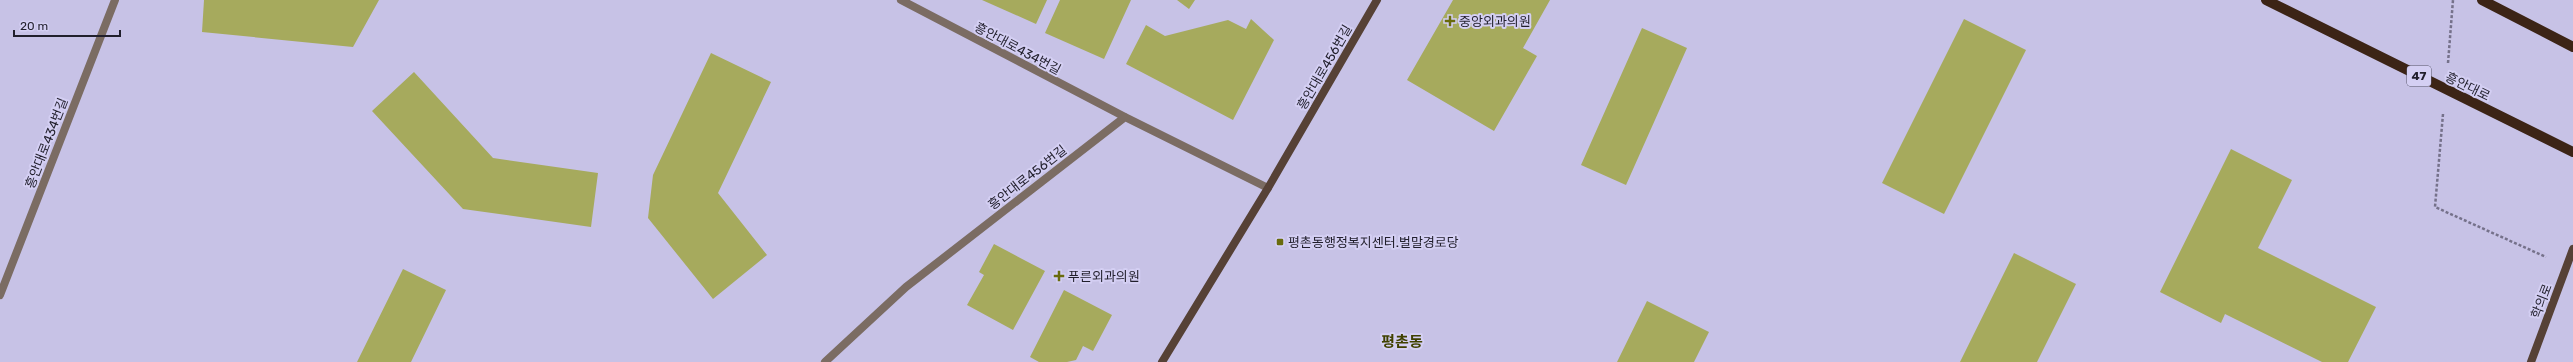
<svg xmlns="http://www.w3.org/2000/svg" width="2573" height="362" font-family="Rubik,'Noto Sans KR',sans-serif">
<style>
.building{fill:#a6aa5d}
.lines{fill:none;stroke-linecap:round;stroke-linejoin:round}
.path{stroke:#75718a;stroke-width:2.5;stroke-dasharray:3 2;stroke-linecap:butt}
.street{stroke:#7b6c63;stroke-width:8}
.secondary{stroke:#564136;stroke-width:8}
.primary{stroke:#3c2416;stroke-width:10}
.poi-dot{fill:#696b0c;stroke:#d4cff3;stroke-width:1.5}
.labels{text-anchor:middle;stroke-width:4;stroke-linejoin:round;paint-order:stroke}
.shield{fill:#d4cff3;stroke:#575468;stroke-width:1}
.shield-label{font-size:12px;font-weight:bold;fill:#211f2c}
.poi-label{font-size:13px;fill:#211f2c;stroke:#d4cff3;text-anchor:start}
.street-label{font-size:13px;fill:#211f2c;stroke:#d4cff3}
.quarter-label{font-size:15px;font-weight:bold;fill:#404100;stroke:#d4cff3}
</style>
<rect width="100%" height="100%" fill="#c7c2e6"/>
<!-- building -->
<path class="building" d="M204,0H379L353,47L202,32Z
M982,0H1047L1036,24Z
M1060,0H1131L1104,59L1045,33Z
M1177,0H1195L1189,9Z
M1453,0H1550L1523,48L1537,56L1494,131L1407,80Z
M1251,19L1274,40L1233,120L1126,64L1146,25L1165,36L1228,20L1246,29Z
M1964,19L2026,50L1944,214L1882,183Z
M1642,28L1687,48L1626,185L1581,165Z
M711,53L771,82L718,193L767,255L713,299L648,218L653,175Z
M414,72L493,158L598,173L591,227L463,209L372,111Z
M2231,149L2292,180L2258,248L2376,307L2348,362H2322L2225,314L2221,323L2160,292Z
M994,244L1045,271L1013,330L967,305L984,275L979,272Z
M2014,253L2076,284L2037,362H1960Z
M403,269L446,290L411,362H357Z
M1064,290L1112,315L1093,351L1083,346L1076,360L1067,362H1039L1030,357Z
M1647,301L1709,332L1694,362H1617Z"/>
<g class="lines">
<!-- path -->
<path class="path" d="M2448,63L2453,0
M2443,114L2435,207L2546,257"/>
<!-- street -->
<path class="street" d="M901,0L1125,117L1268,188
M0,295L115,0
M825,362L906,287L1125,117"/>
<!-- secondary -->
<path class="secondary" d="M1162,362L1268,188L1377,0
M2531,362L2573,249"/>
<!-- primary -->
<path class="primary" d="M2266,0L2573,152
M2482,0L2573,47"/>
</g>
<!-- markers -->
<g class="poi-dot">
<path d="M1448 15h4v4h4v4h-4v4h-4v-4h-4v-4h4z"/>
<rect x="1276" y="238" width="8" height="8" rx="2"/>
<path d="M1057 270h4v4h4v4h-4v4h-4v-4h-4v-4h4z"/>
</g>
<g class="labels">
<!-- shield labels -->
<rect class="shield" x="2407" y="66" width="24" height="20" rx="3"/>
<g class="shield-label">
<text x="2419" y="80">47</text>
</g>
<!-- poi labels -->
<g class="poi-label">
<text x="1459" y="26">중앙외과의원</text>
<text x="1288" y="247">평촌동행정복지센터.벌말경로당</text>
<text x="1068" y="281">푸른외과의원</text>
</g>
<!-- street labels -->
<g class="street-label">
<text transform="translate(1018 48) rotate(28)" y="5">흥안대로434번길</text>
<text transform="translate(1324 67) rotate(-60)" y="5">흥안대로456번길</text>
<text transform="translate(2468 86) rotate(26)" y="5">흥안대로</text>
<text transform="translate(46 143) rotate(-69)" y="5">흥안대로434번길</text>
<text transform="translate(1027 177) rotate(-38)" y="5">흥안대로456번길</text>
<text transform="translate(2541 301) rotate(-69)" y="5">학의로</text>
</g>
<!-- quarter labels -->
<g class="quarter-label">
<text x="1402" y="347">평촌동</text>
</g>
</g>
<!-- scale -->
<path d="M14 30v6h106v-6" fill="none" stroke="#211f2c" stroke-width="2"/>
<text x="20" y="30" font-size="12" fill="#211f2c" stroke="#d4cff3" stroke-width="3" paint-order="stroke">20 m</text>
</svg>
